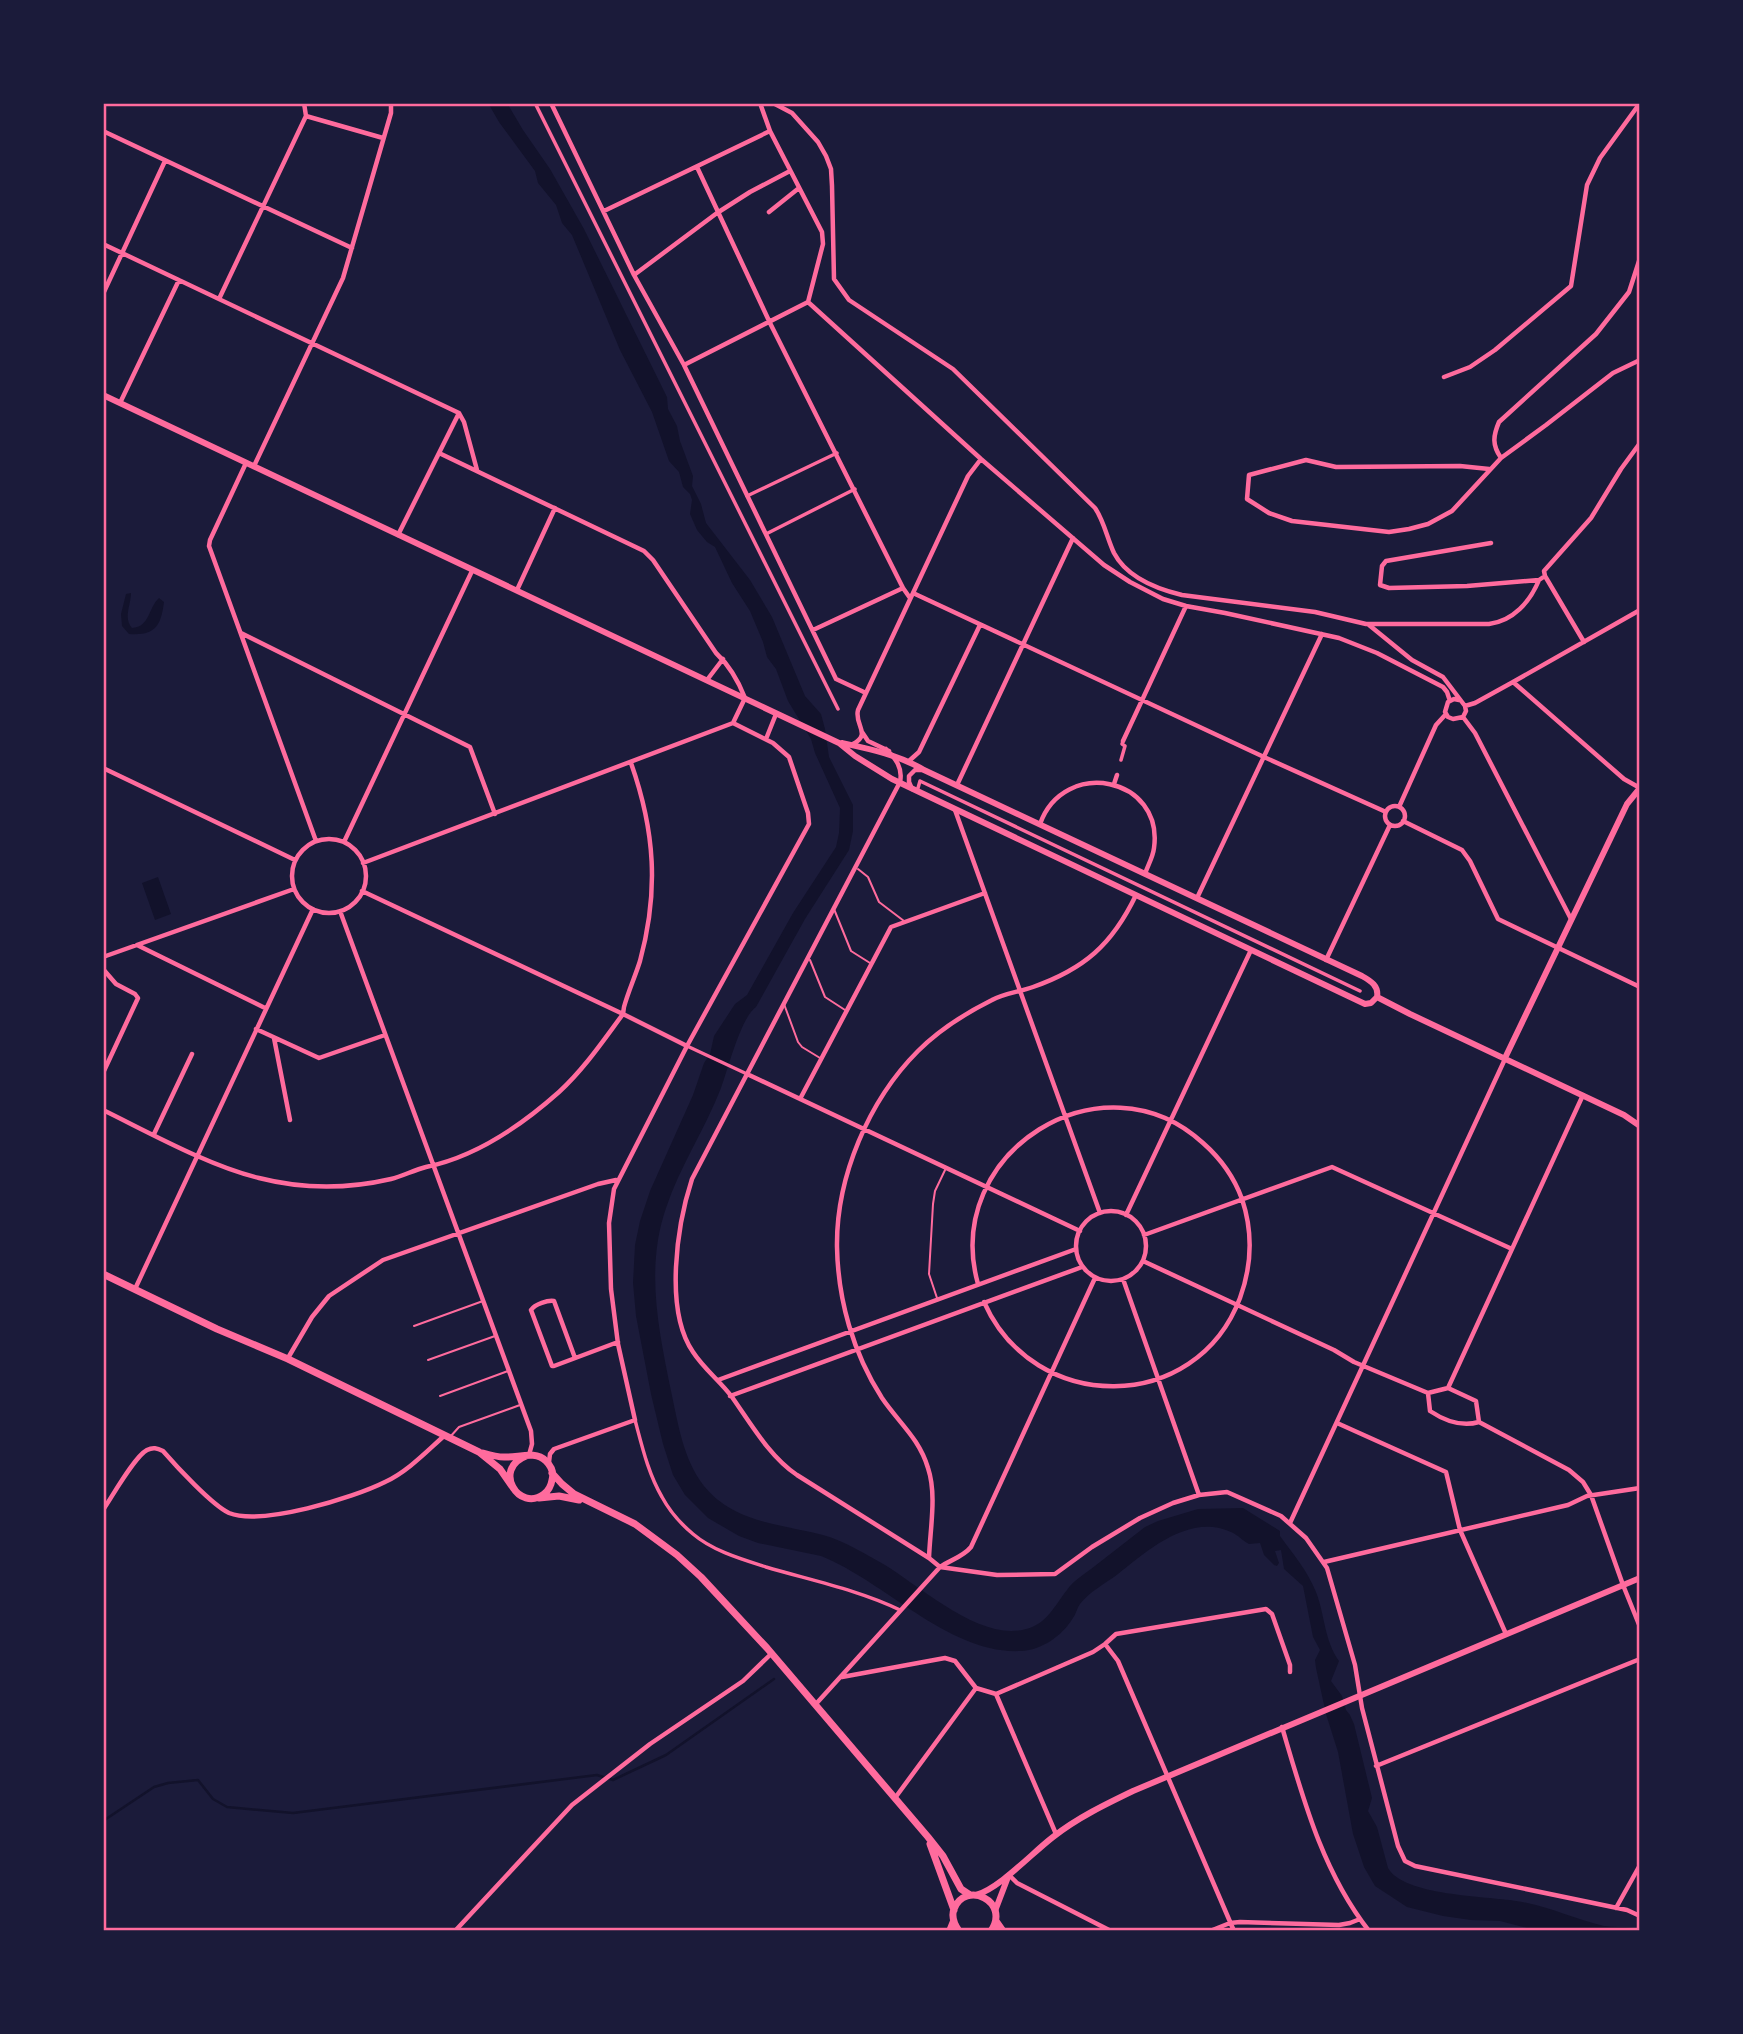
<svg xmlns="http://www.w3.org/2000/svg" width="1743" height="2034" font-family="Lato,sans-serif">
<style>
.water{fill:#12122b}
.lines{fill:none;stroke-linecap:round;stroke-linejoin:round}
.stream{stroke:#12122b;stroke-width:2.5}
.service{stroke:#ff6b9d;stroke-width:2}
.pedestrian{stroke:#ff6b9d;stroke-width:3.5}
.minor{stroke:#ff6b9d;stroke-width:4.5}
.secondary{stroke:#ff6b9d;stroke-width:6}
.primary{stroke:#ff6b9d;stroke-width:7}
.neatline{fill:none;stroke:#ff6b9d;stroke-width:2.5}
</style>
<rect width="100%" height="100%" fill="#1b1b3a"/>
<!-- water -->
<path class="water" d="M488,103H507L523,130L550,169L584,229L667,397L668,409L677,426L680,441L693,476L692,486L701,504L706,523L750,580L772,617L805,696L821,714L825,729L829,757L853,805V831L849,850L805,919L756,1007C741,1017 728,1069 721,1088C705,1129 680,1166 666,1208C645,1269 659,1331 671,1391C678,1423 683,1459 704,1486C734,1523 781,1524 823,1535C845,1541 865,1554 885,1565C921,1587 981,1642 1026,1629C1047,1624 1055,1605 1067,1590C1073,1581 1083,1575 1091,1569C1109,1555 1127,1541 1145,1527L1158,1521L1198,1509L1243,1508L1280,1531V1536C1293,1554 1307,1570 1316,1592C1325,1615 1324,1640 1339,1661L1331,1681L1342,1696L1346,1710L1350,1715L1354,1724L1372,1798L1368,1811L1377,1827L1388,1868C1404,1896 1486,1896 1516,1901C1546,1905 1574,1919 1604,1926C1615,1928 1631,1925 1640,1931H1539L1500,1921L1471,1920L1443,1916L1407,1907L1375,1886L1364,1867L1353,1834L1338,1752L1326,1714L1316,1668L1315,1660L1320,1650L1313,1637L1303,1586L1284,1569L1281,1550L1275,1551L1279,1563L1277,1566L1274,1565L1264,1555L1260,1543L1249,1544C1243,1541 1238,1535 1231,1532C1190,1513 1148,1550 1118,1574C1106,1583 1089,1592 1080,1604C1077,1608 1076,1614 1073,1618C1062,1636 1042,1650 1021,1651C950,1655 886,1582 821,1556L758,1543L739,1536L708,1518L685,1495L673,1475L663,1444L651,1394L636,1316L633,1283L635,1245L640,1221L650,1191L693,1095L704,1063L710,1054L714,1036L735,1004L747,995L793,913L836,847L839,833L840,808L815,753L811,739L788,701L776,669L767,657L763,642L750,611L732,583L715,547L707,542L697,530L690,514L692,500L690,494L683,487L679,472L669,461L652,412L620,350L572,235L562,223L556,205L538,183L535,171L499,122Z
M131,593C131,605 123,618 132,628C150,627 148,608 159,598L164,602C161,626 155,636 129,634L122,626L121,614L126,594Z
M158,877L171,914L155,920L142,883Z"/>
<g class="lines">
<!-- stream -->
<path class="stream" d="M103,1821L154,1787L168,1783L198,1780L213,1799L227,1807L293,1813L597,1775L613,1780L666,1755L774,1679"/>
<!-- service -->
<path class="service" d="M858,869L868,877L879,902L904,921
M834,909L851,951L870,963
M810,960L825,997L845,1010
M784,1004L798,1042L802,1047L820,1058
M937,1298L929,1274L933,1204L935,1191L946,1168
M414,1326L483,1301
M428,1360L495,1336
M440,1396L508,1371
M450,1437L459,1427L520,1405"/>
<!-- pedestrian -->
<path class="pedestrian" d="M535,103L838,709
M747,496L837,453
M766,534L855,489
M1121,760L1125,746L1122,744L1123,741
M918,788L920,781L1360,991
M687,1046L747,1074
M635,1420C642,1446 648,1473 662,1497C669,1510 681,1524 693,1534C713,1551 741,1559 766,1567C810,1580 859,1590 900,1610"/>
<!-- minor -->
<path class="minor" d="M304,103L306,116
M551,103L634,275L684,365L836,679L866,693
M760,103L770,131L822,232L823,244L808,302
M773,103L792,113L818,142L826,156L831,169L832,186L834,279L849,300L953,369L1095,508C1104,521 1107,538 1114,553C1127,578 1157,589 1182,595L1315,612L1366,624H1489C1513,621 1530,602 1539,580
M306,116L383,138
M103,131L352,248
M697,167L770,323L903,588L910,598
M604,211L770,131
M769,212L799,188
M103,244L459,413
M634,275L717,213L750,192L790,171
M103,294L165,161
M219,299L306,116
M808,302L981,459L1104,565L1130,582L1163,599L1186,606L1225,613L1339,638L1377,653L1443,687L1447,692L1450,701
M684,365L808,302
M1444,377L1470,367L1495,350L1571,286L1587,185L1600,158L1640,103
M120,403L179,280
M459,413L464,422L477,470
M1501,458C1492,445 1493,436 1499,422L1596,334L1629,292L1640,258
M246,463L210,540L209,546L316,841
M254,466L343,278L391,113V103
M1489,469L1460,466L1336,467L1306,460L1249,475L1247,499L1269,513L1292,521L1389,532L1409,529L1428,524L1452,511L1501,458L1546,425L1613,373L1640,360
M398,535L459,413
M1491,543L1386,561L1382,566L1380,585L1389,588L1467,586L1539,580L1545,576
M517,590L555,508
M913,593L1264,757L1386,812
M1369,625L1412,660L1443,677L1465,706L1466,711L1463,717
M813,630L903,588
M241,633L470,747L495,814
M1584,642L1545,576L1544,571L1591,518L1621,469L1640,443
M707,680L723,659
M1513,682L1624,779L1640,788
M1459,700L1454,699L1448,702L1445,712L1448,717L1453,719L1463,717
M1465,706L1475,703L1513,682L1640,610
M1463,717L1475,733L1571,919
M862,732L868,741L889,751
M766,739L776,714
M1123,741L1186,606
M853,744C872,734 854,725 858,710L968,476L981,459
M886,749C896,759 903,768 900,782L692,1179C677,1225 664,1310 693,1352C704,1369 720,1381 732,1397C751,1424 770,1457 797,1475L929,1558L940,1567
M909,761L919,752L980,625
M103,768L295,860
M1114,784L1117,775
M957,785L1073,538
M912,789L909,782V776L915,770H923
M1385 816a10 10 0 1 1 20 0a10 10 0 1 1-20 0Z
M1399,807L1436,725L1446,714
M955,810L1100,1213
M1403,821L1462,850L1470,861L1498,919L1640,987
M1040,824C1064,757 1164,777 1154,848C1153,857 1148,865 1145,874
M292 876a37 37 0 1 1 74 0a37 37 0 1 1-74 0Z
M344,842L472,571
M363,863L733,723L745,698C738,680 730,666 716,653L653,560L644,551L439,453
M362,891L623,1014L687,1046
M1197,898L1322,634
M340,911L531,1431L532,1444L529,1455
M137,945L265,1008
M103,957L294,889
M1326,960L1390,825
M103,969L116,984L135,994L138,998L103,1073
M256,1029L319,1058L385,1035
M274,1038L290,1120
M747,1074L1080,1231
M800,1099L891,927L985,893
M103,1110C150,1133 209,1166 259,1178C302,1189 348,1189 391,1179C403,1176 414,1170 426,1167C475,1157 522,1125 559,1092C584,1069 603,1041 623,1014L624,1007C628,992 635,977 640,961C659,891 655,831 631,763
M154,1134L192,1054
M1076 1246a35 35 0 1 1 70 0a35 35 0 1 1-70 0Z
M1126,1215L1251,950
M1144,1235L1332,1167L1512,1249
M1143,1261L1334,1350L1354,1362L1428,1393
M1123,1279L1199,1495
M978,1284C941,1152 1103,1051 1203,1143C1220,1158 1234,1177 1242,1199C1253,1232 1252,1265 1240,1298C1196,1415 1034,1415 984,1302
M135,1289L313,909
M288,1358L312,1317L329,1296L383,1260L598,1184L616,1180
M575,1358L554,1301C548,1300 535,1304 531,1310L552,1366H554L618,1342
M718,1380L1076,1249
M1448,1388L1583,1095
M1428,1393L1448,1388L1476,1401L1479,1422
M1428,1393L1430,1411C1445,1421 1462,1427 1479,1422
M730,1396L1082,1267
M1479,1422L1569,1470L1583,1482L1591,1495L1623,1585L1640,1627
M1337,1423L1446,1472L1460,1530L1506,1634
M549,1462L550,1454L554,1449L635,1420L618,1344L611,1289L609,1223L614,1189L687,1046L809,824L808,813L789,757L773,743L733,723
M103,1510C112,1497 134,1457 147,1450C153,1447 157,1448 163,1451C176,1466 212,1505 229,1513C262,1526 353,1498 385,1482C407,1472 426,1452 444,1436
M1290,1523L1505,1059
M929,1558C930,1529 937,1495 928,1468C919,1438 899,1423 882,1398C853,1353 838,1300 837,1247C836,1177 869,1100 918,1051C939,1030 966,1013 992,1000C1005,993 1019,992 1033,987C1084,969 1112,945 1136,895
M1324,1562L1568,1505L1587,1496L1640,1488
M940,1567L997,1575L1055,1574L1092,1547L1140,1518L1173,1503L1199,1495L1227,1492L1281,1516L1306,1538L1327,1568L1355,1665L1362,1708L1398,1846L1405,1861L1415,1866L1627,1910L1640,1916
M1105,1644L1118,1661L1234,1931
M842,1677L945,1658L955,1661L976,1688L996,1694L1093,1652L1105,1644L1116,1634L1266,1609L1272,1614L1290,1665V1672
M996,1694L1056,1834
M815,1705L940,1567C950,1560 963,1557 971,1547L1095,1278
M1282,1727C1303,1798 1322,1871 1369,1931
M1376,1766L1640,1659
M895,1798L976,1688
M1009,1875L1017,1883L1111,1931
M1616,1908L1640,1865
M455,1931L572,1805L650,1744L743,1681L771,1654
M1210,1931L1230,1923L1240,1922L1339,1925L1350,1923L1360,1919"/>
<!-- secondary -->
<path class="secondary" d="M103,395L839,743L855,756L892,779L1365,1004L1371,1003L1377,997
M842,743C870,749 899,755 924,770L1362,976C1371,981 1379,986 1377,997
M1377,997L1410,1014L1624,1115L1640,1126
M1505,1058L1627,804L1640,788
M976,1895C1000,1888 1032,1853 1053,1837C1077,1818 1106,1804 1133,1791L1640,1578
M995,1911L1008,1877
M949,1931L953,1921"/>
<!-- primary -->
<path class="primary" d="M103,1274L217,1329L288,1359L479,1452L500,1469L514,1489
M483,1453C490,1455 497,1457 504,1457C518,1458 535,1450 546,1461C551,1466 554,1473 552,1480C551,1486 548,1491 544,1494C519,1513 492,1469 526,1456
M552,1473L562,1484L574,1494L635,1524L677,1555L701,1577L767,1648L928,1837L943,1856L961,1889L970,1895
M539,1498L559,1496L579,1500
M930,1844L954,1910
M996,1921L1003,1931
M959,1931C954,1924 951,1917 954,1909C965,1880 1011,1901 991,1931"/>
</g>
<!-- border -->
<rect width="1743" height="2034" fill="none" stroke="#1b1b3a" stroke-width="210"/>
<rect x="105" y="105" width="1533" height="1824" class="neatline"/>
</svg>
